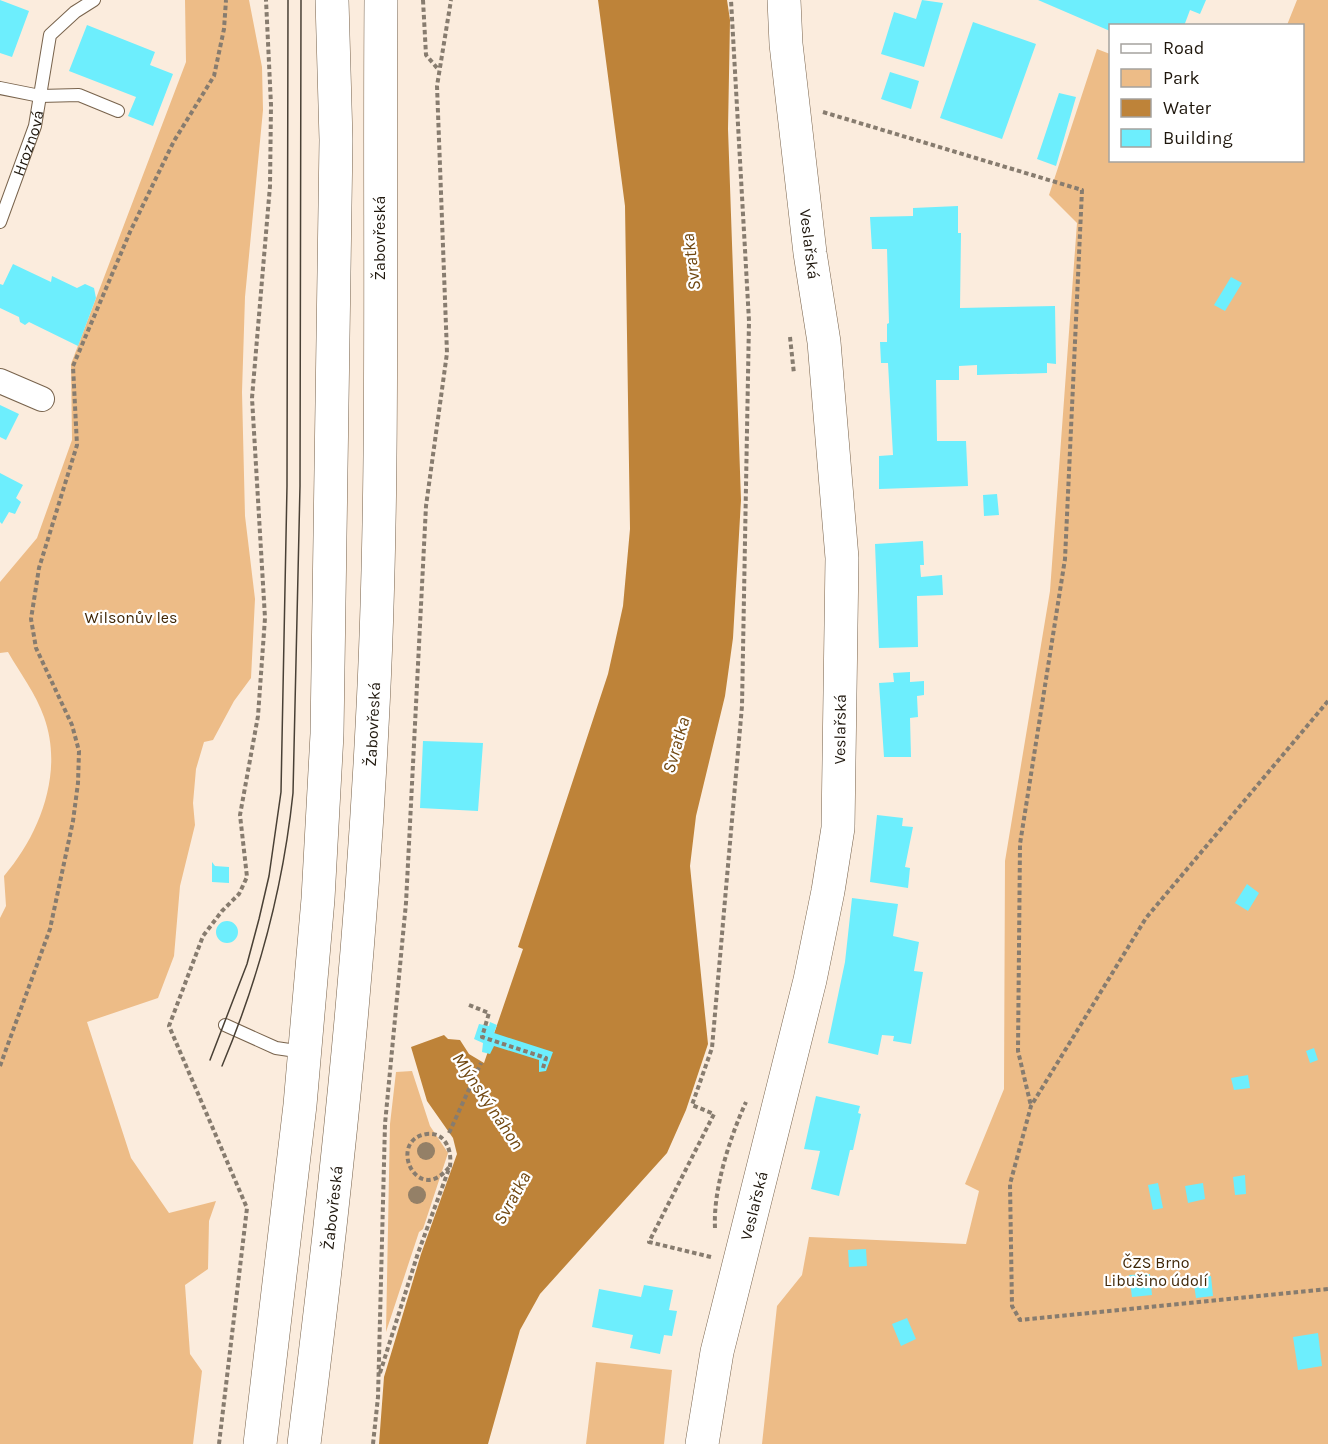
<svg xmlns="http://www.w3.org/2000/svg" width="1328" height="1444" font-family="Karla,sans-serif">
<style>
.green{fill:#edbc87}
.water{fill:#be8339}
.building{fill:#6deefd}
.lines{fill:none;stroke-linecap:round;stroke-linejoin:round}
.lane-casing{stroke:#78634c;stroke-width:14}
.street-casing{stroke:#78634c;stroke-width:26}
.secondary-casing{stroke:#78634c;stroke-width:34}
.highway-casing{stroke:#78634c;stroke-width:34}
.path{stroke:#877c6f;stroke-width:4;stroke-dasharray:4.5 3;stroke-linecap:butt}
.lane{stroke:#fff;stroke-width:12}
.street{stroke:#fff;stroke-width:24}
.secondary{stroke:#fff;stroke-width:33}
.highway{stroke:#fff;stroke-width:33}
.tram{stroke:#494035;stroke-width:1.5}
.tree{fill:#948067}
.labels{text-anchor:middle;stroke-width:4.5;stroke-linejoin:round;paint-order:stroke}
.street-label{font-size:16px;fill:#1f170d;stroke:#fff}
.park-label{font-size:16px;fill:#402707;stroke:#fff}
.water-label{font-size:18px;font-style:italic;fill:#704710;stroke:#fff}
</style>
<rect width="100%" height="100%" fill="#fbecdd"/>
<!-- green -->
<path class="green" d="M185,0H249L262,67L263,110L245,297L242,392L245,516L255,599L251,678L234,701L213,740L204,742L196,769L193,803L195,825L180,886L174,956L158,998L87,1022L131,1158L169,1213L216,1201L209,1221L208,1269L185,1285L190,1354L202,1371L193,1444H0V918L6,906L4,876C40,834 64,772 44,717C36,694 20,673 8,652L0,653V582L37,538L72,440L71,364L186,62Z
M1297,0H1328V1444H762L777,1306L802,1275L809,1237L966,1244L979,1191L965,1184L1004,1089L1005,861L1050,591L1077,223L1049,195L1097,49L1110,54V160H1302V26L1287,25Z
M412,1071L430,1126L448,1153L423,1229L419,1232L386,1332L390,1124L396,1072Z
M596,1362L672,1370L664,1444H586Z"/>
<!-- water -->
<path class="water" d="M598,0H727L730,20L728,129L741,500L733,638L725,696L696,816L690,866L708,1044L686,1110L667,1153L540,1294L520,1330L488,1444H379L384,1377L421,1254L457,1154L453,1138L427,1101L411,1047L444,1035L448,1039L460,1040L469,1054L484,1063L523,949L518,947L608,674L623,606L630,529L625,206Z"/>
<!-- building -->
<path class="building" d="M0,0L29,11L12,57L0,53Z
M922,0L943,3L924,67L881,54L894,12L916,19Z
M1038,0H1206L1200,14L1190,10L1184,26H1110V31Z
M973,22L1036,44L1002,139L940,118Z
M87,25L155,52L150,65L173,74L153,126L128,116L136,97L69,71Z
M890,72L919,81L911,109L881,99Z
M1059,93L1076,97L1056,166L1037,159Z
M958,206V233H961L960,308L1055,306L1056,364L1047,363V373L977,375V365L959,366V380H936L937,441H966L968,486L879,489V456L893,455L888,363H881L880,342H887V324L889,323L887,249H872L870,217L913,216V208Z
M13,264L51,282L52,276L77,288L85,284L94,288L96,298L78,346L29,322L25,325L20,322L19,317L0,308V284L3,285Z
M1231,277L1242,283L1225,311L1214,305Z
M0,405L19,414L6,440L0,437Z
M0,473L23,485L16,498L21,502L15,514L9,512L2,524L0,522Z
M997,494L999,515L984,516L983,495Z
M923,541L924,565H920L921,577L942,575L943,595L917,596L918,647L879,648L875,544Z
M910,672V682L924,681V695L917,696L918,717L910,718L911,757H884L879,683L894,682L893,673Z
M423,741L483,743L478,811L420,808Z
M877,815L903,818L902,826L913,827L905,867L910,868L908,888L870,882Z
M212,862L215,866L229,867V883L212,882Z
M1247,884L1259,893L1248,911L1235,903Z
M852,898L898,904L893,936L919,942L914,971L923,972L911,1044L893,1041L894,1036L882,1035L878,1055L828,1043L845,962Z
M216 932a11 11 0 1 1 22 0a11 11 0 1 1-22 0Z
M490,1022L497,1025L494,1033L553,1052L546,1071L539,1072V1060L494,1046L490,1054L482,1052L483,1043L474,1039L479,1024L489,1026Z
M1314,1048L1318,1060L1310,1063L1306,1051Z
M1248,1075L1250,1088L1234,1090L1231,1078Z
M816,1096L860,1106L858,1113L861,1114L853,1150H850L839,1196L811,1189L820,1151L804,1149Z
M1245,1175L1246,1194L1235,1195L1233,1177Z
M1158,1183L1163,1208L1153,1210L1148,1185Z
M1203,1183L1205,1199L1188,1203L1185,1186Z
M866,1249L867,1266L849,1267L848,1250Z
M1150,1274L1152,1295L1132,1297L1129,1275Z
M1211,1276L1213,1296L1196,1298L1193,1278Z
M644,1285L673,1290L669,1310L677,1311L672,1336L664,1335L660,1354L630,1348L633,1335L592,1327L599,1289L641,1297Z
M907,1318L916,1339L901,1346L892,1324Z
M1318,1333L1322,1366L1298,1370L1293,1337Z"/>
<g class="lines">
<defs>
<g id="lane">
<path d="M0,88L40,96L79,95L118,111"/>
<path id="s1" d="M0,222L35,126L50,35L75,12L94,0"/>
<path d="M225,1025L276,1048L303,1052"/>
</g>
<path id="street" d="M0,381L42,399"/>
<g id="secondary">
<path id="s2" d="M702,1444L717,1352L810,980L828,891L838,828L842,558L824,342L810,253L786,44L784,0"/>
</g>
<g id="highway">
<path d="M260,1444L300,1105L318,899L327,734L336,140L332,0"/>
<path id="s3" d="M304,1444C334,1206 360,967 372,727C385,485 379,242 381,0"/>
</g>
</defs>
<!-- lane casing -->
<use href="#lane" class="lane-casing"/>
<!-- street casing -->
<use href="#street" class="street-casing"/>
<!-- secondary casing -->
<use href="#secondary" class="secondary-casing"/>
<!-- highway casing -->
<use href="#highway" class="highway-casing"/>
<!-- path -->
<path class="path" d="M423,0L426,55L438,69
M823,112L1082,190L1065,559L1020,844L1018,1051L1031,1106
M790,337L794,374
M1328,701L1146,918L1031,1106L1010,1184L1012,1306L1020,1320L1328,1289
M469,1005L489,1013L482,1037L546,1058L543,1068
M0,1066L50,929L73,821L78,783L79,751L72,725L36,648L31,619L39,568L77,445L73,366L130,232L174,141L214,76L224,29L226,0
M449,1133L481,1063
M715,1228C713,1189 730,1137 746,1102
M711,1257L649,1242L714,1114L692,1105L712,1048L742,706L749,321L731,0
M380,1373L418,1253L450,1166C452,1151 446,1132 427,1134C386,1139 417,1209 450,1166
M219,1444L247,1208L169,1026L203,936L222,911L239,894L247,877L240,815L258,716L265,618L252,398L270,186L271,105L266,0
M373,1444L378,1397L385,1124L406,903L426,506L447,353L437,86L451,0"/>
<!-- lane -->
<use href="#lane" class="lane"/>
<!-- street -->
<use href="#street" class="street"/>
<!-- secondary -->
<use href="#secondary" class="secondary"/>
<!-- highway -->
<use href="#highway" class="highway"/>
<!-- tram -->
<path class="tram" d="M210,1060L247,964L259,919L269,876L281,792L287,486L288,0
M222,1066C259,978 283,889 293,793L300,486L301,0"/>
</g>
<!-- trees -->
<g class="tree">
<circle cx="426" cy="1151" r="9"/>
<circle cx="417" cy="1195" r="9"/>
</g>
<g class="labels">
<!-- street labels -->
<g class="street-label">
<text dy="6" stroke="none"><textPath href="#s1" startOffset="84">Hroznová</textPath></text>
<text transform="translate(379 238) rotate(-90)" y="6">Žabovřeská</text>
<text transform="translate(810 244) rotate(83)" y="6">Veslařská</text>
<text dy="6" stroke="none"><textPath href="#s3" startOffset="723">Žabovřeská</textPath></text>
<text dy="6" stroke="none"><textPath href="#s2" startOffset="730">Veslařská</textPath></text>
<text dy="6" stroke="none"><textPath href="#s2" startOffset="244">Veslařská</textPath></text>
<text dy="6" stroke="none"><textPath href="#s3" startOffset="238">Žabovřeská</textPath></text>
</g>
<!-- park labels -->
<g class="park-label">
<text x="131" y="623">Wilsonův les</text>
<text x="1156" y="1268">ČZS Brno<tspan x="1156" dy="18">Libušino údolí</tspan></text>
</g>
<!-- water labels -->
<g class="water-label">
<text transform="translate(691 262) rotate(-97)" y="6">Svratka</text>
<text transform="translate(676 745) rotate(-74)" y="6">Svratka</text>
<text transform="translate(488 1101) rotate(56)" y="6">Mlýnský náhon</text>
<text transform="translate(512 1198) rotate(-61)" y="6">Svratka</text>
</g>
</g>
<!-- legend -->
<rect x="1109" y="24" width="195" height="138" fill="#ffffff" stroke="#a5a29e" stroke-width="1.5"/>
<rect x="1121" y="44" width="30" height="9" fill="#ffffff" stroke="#a5a29e" stroke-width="1.5"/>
<text x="1163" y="54" font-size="18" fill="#1f170d">Road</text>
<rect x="1121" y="69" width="30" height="18" fill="#edbc87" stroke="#a5a29e" stroke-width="1.5"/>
<text x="1163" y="84" font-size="18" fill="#1f170d">Park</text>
<rect x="1121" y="99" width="30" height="18" fill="#be8339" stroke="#a5a29e" stroke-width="1.5"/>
<text x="1163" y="114" font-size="18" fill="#1f170d">Water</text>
<rect x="1121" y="129" width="30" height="18" fill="#6deefd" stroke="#a5a29e" stroke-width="1.5"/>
<text x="1163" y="144" font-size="18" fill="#1f170d">Building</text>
</svg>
